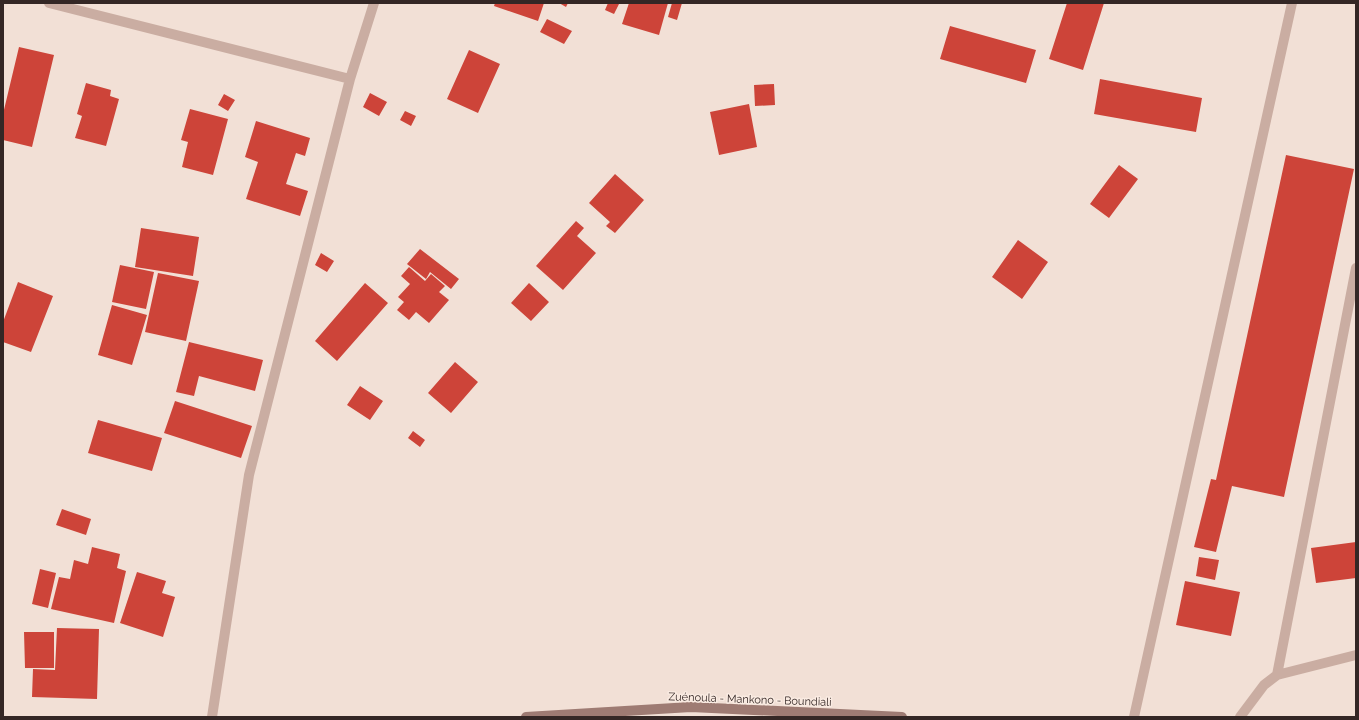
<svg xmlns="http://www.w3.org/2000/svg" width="1359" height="720" font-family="Raleway,sans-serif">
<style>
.building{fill:#cd4439}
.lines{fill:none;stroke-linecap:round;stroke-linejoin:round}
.service{stroke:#caada2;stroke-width:10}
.minor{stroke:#caada2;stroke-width:10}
.secondary{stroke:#9e7b73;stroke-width:10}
.labels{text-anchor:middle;stroke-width:3;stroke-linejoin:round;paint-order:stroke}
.street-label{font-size:11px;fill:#342725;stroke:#faebe2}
</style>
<rect width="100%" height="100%" fill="#f2e0d6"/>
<!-- building -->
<path class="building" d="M495,3H544L538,21L494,6Z
M559,3H568L566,7Z
M608,3L619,4L614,14L605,10Z
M629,3H668L659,35L622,24Z
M672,3H682L677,20L668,17Z
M1067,3H1104L1083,70L1049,59Z
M547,19L572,31L564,44L540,32Z
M950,26L1036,50L1026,83L940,59Z
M19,47L54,55L32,147L3,140V114Z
M469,50L500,64L478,113L447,99Z
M1100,79L1202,98L1196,132L1094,114Z
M86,83L111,90L110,96L119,99L106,146L75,138L82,116L77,114Z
M774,84L775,105L755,106L754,85Z
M370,93L387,102L379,116L363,107Z
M224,94L235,100L228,111L218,105Z
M749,104L757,147L719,155L710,112Z
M190,109L228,119L213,175L182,167L188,142L181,140Z
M405,111L416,116L411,126L400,120Z
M256,121L310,138L305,156L296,153L286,184L308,191L300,216L246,199L258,162L245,157Z
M1286,155L1354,169L1284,497L1232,486L1216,552L1194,547L1211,479L1216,480Z
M1119,165L1138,179L1109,218L1090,204Z
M615,174L644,200L615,233L606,226L610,222L589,203Z
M576,221L584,228L577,236L596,253L563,290L536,266Z
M141,228L199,237L193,276L135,267Z
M1018,240L1048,262L1022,299L992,277Z
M420,249L459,279L451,289L430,272L426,279L407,264Z
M321,253L334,261L327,272L315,265Z
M120,265L154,272L146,309L112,302Z
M409,267L425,281L431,274L445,286L439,292L449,300L429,323L416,312L409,320L397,310L404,302L398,297L410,284L401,276Z
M158,273L199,281L186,341L145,332Z
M18,282L53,296L31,352L3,342V322Z
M365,283L388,303L337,361L315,341Z
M529,283L549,302L531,321L511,303Z
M112,305L147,315L132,365L98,355Z
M189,342L263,360L255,391L199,376L194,396L176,392Z
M455,362L478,382L451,413L428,393Z
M360,386L383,401L370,420L347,405Z
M175,401L252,426L241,458L164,433Z
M98,420L162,438L152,471L88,453Z
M413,431L425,440L420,447L408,438Z
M62,509L91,519L86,535L56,525Z
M1356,542V578L1316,583L1311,548Z
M92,547L120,554L117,568L126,571L114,623L51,609L59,577L70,579L74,560L88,564Z
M1199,557L1219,560L1215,580L1196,576Z
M40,569L56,573L48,608L32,604Z
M137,572L166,581L162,593L175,597L163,637L120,623Z
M1185,581L1240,592L1231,636L1176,625Z
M57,628L99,629L97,699L32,697L33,669L55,670Z
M24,632H54V668H25Z"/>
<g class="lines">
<!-- service -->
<path class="service" d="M1277,675L1356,268
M1240,717L1264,685L1277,675L1356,655"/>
<!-- minor -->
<path class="minor" d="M49,3L350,79
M212,717L249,475L350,79L374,3
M1134,717L1292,3"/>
<!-- secondary -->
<path class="secondary" d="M526,717L691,707L902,717"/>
</g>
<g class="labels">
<!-- street labels -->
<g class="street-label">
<text transform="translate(750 699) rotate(2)" y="4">Zuénoula - Mankono - Boundiali</text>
</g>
</g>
<!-- border -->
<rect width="1359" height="720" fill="none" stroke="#342725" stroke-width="8"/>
</svg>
